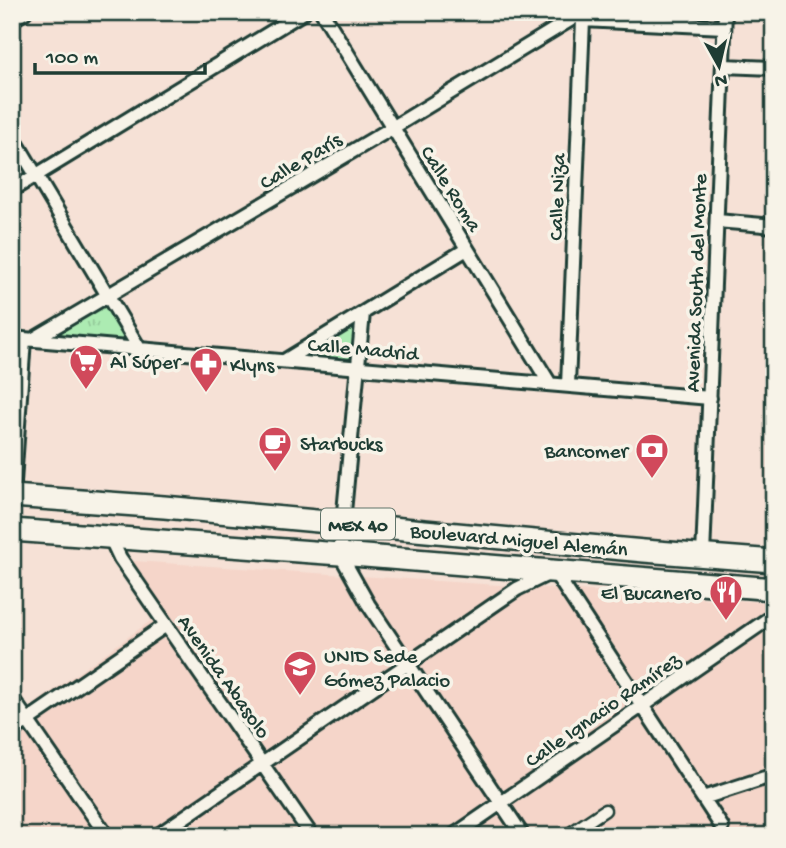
<svg xmlns="http://www.w3.org/2000/svg" width="786" height="848" font-family="'Gochi Hand',sans-serif">
<style>
.built{fill:#f5d5c9}
.grass{fill:url(#grass-tufts);stroke:#669473;stroke-width:2}
.lines{fill:none;stroke-linecap:round;stroke-linejoin:round}
.pedestrian-casing{stroke:#1f3d34;stroke-width:15}
.minor-casing{stroke:#1f3d34;stroke-width:18}
.trunk-casing{stroke:#1f3d34;stroke-width:26}
.pedestrian{stroke:#f7f3e8;stroke-width:10}
.minor{stroke:#f7f3e8;stroke-width:12}
.trunk{stroke:#f7f3e8;stroke-width:21}
.labels{text-anchor:middle;stroke-width:7;stroke-linejoin:round;paint-order:stroke}
.shield{fill:#f7f3e8;stroke:#60746a;stroke-width:2}
.shield-label{font-size:19px;font-weight:bold;fill:#1f3d34}
.street-label{font-size:21px;fill:#1f3d34;stroke:#f7f3e8}
.poi-label{font-size:21px;fill:#1f3d34;stroke:#f7f3e8;text-anchor:start}
</style>
<defs>
<pattern id="grass-tufts" width="24" height="20" patternUnits="userSpaceOnUse" patternTransform="scale(1.75)"><rect width="24" height="20" fill="#acebb2"/><path d="M3 7l-1-3M5 7V3M7 7l1-3M15 17l-1-3M17 17v-4M19 17l1-3" fill="none" stroke="#94ca9a"/></pattern>
</defs>
<rect width="100%" height="100%" fill="#f6e1d6"/>
<filter id="ink" filterUnits="userSpaceOnUse"><feTurbulence type="fractalNoise" baseFrequency=".0143" numOctaves="2"/><feDisplacementMap in="SourceGraphic" scale="14" xChannelSelector="R" yChannelSelector="G"/><feConvolveMatrix kernelMatrix="1 2 1 2 8 2 1 2 1" color-interpolation-filters="sRGB"/></filter>
<g filter="url(#ink)">
<!-- built -->
<path class="built" d="M768,333L774,334V385L765,384Z
M118,560L774,603V836H12V706L19,715L156,617Z"/>
<!-- grass -->
<path class="grass" d="M111,295L138,346L40,337Z
M359,312L353,365L277,359Z"/>
<g class="lines">
<defs>
<path id="pedestrian" d="M566,836L605,810"/>
<path id="minor" d="M322,12L550,384
M12,20L25,12
M583,20L724,27
M724,66L774,68
M12,135L139,348
M12,190L304,12
M717,221L774,226
M363,313L340,554L368,604L523,836
M12,338L710,398
M34,339L392,128L583,12
M284,361L467,249
M568,385L583,20L588,12
M13,496L24,339
M110,537L120,558L312,836
M703,556L725,12
M12,698L107,836
M12,731L166,625
M703,798L774,775
M157,836L517,589L554,571L722,827
M453,836L774,615"/>
<path id="trunk" d="M12,496L164,507L644,551L774,561
M12,530L340,554L774,589"/>
</defs>
<!-- pedestrian casing -->
<use href="#pedestrian" class="pedestrian-casing"/>
<!-- minor casing -->
<use href="#minor" class="minor-casing"/>
<!-- trunk casing -->
<use href="#trunk" class="trunk-casing"/>
<!-- pedestrian -->
<use href="#pedestrian" class="pedestrian"/>
<!-- minor -->
<use href="#minor" class="minor"/>
<!-- trunk -->
<use href="#trunk" class="trunk"/>
</g>
</g>
<!-- icons -->
<defs>
<symbol id="supermarket-pin" viewBox="-11 -11 22 30"><path d="M0 17L-7.5 6A9.5 9.5 0 1 1 7.5 6Z" fill="#d1495b" stroke="#f7f3e8"/><path d="M-6-5.5h2.5l.6 2H6L4.5 2H-2.5L-4.4-4H-6ZM-1.5 3.2a1.3 1.3 0 1 0 .1 0ZM3 3.2a1.3 1.3 0 1 0 .1 0Z" fill="#fff"/></symbol>
<symbol id="pharmacy-pin" viewBox="-11 -11 22 30"><path d="M0 17L-7.5 6A9.5 9.5 0 1 1 7.5 6Z" fill="#d1495b" stroke="#f7f3e8"/><path d="M-2-6h4v4h4v4h-4v4h-4v-4h-4v-4h4Z" fill="#fff"/></symbol>
<symbol id="cafe-pin" viewBox="-11 -11 22 30"><path d="M0 17L-7.5 6A9.5 9.5 0 1 1 7.5 6Z" fill="#d1495b" stroke="#f7f3e8"/><path d="M-5.5-4.5H6V0H3Q3 3.5 0 3.5H-2.5Q-5.5 3.5-5.5 0ZM3-3.2v2h1.7v-2ZM-6 4.5H4V6H-6Z" fill="#fff"/></symbol>
<symbol id="bank-pin" viewBox="-11 -11 22 30"><path d="M0 17L-7.5 6A9.5 9.5 0 1 1 7.5 6Z" fill="#d1495b" stroke="#f7f3e8"/><path d="M-6-4H6V4H-6ZM0-2.3a2.3 2.3 0 1 0 0 4.6a2.3 2.3 0 1 0 0-4.6Z" fill="#fff"/></symbol>
<symbol id="restaurant-pin" viewBox="-11 -11 22 30"><path d="M0 17L-7.5 6A9.5 9.5 0 1 1 7.5 6Z" fill="#d1495b" stroke="#f7f3e8"/><path d="M-5-6h1v4h1v-4h1v4h1v-4h1v5L-1.5 .5V6h-2V.5L-5-1ZM5-6V6H3V1.5H1.5Q1.5-4 5-6Z" fill="#fff"/></symbol>
<symbol id="university-pin" viewBox="-11 -11 22 30"><path d="M0 17L-7.5 6A9.5 9.5 0 1 1 7.5 6Z" fill="#d1495b" stroke="#f7f3e8"/><path d="M0-5L7-2L0 1L-7-2ZM-4 1L0 2.5L4 1V4Q0 6-4 4Z" fill="#fff"/></symbol>
</defs>
<g fill-rule="evenodd">
<use href="#supermarket-pin" x="67" y="342" width="38" height="52"/>
<use href="#pharmacy-pin" x="187" y="345" width="38" height="52"/>
<use href="#cafe-pin" x="256" y="424" width="38" height="52"/>
<use href="#bank-pin" x="633" y="431" width="38" height="52"/>
<use href="#restaurant-pin" x="707" y="573" width="38" height="52"/>
<use href="#university-pin" x="281" y="648" width="38" height="52"/>
</g>
<g class="labels">
<!-- shield labels -->
<rect class="shield" x="321" y="508.5" width="74" height="31" rx="5"/>
<g class="shield-label">
<text x="358" y="531">MEX 40</text>
</g>
<!-- street labels -->
<g class="street-label">
<text transform="translate(300 160) rotate(-31)" y="7">Calle París</text>
<text transform="translate(452 188) rotate(58)" y="7">Calle Roma</text>
<text transform="translate(556 197) rotate(-88)" y="7">Calle Niza</text>
<text transform="translate(695 283) rotate(-88)" y="7">Avenida South del Monte</text>
<text transform="translate(363 348) rotate(5)" y="7">Calle Madrid</text>
<text transform="translate(519 539) rotate(5)" y="7">Boulevard Miguel Alemán</text>
<text transform="translate(225 676) rotate(55)" y="7">Avenida Abasolo</text>
<text transform="translate(602 709) rotate(-35)" y="7">Calle Ignacio Ramírez</text>
</g>
<!-- poi labels -->
<g class="poi-label">
<text x="110" y="368">Al Súper</text>
<text x="230" y="371">Klyns</text>
<text x="300" y="450">Starbucks</text>
<text x="628" y="457" text-anchor="end">Bancomer</text>
<text x="702" y="599" text-anchor="end">El Bucanero</text>
<text x="324" y="662">UNID Sede<tspan x="324" dy="24">Gómez Palacio</tspan></text>
</g>
</g>
<!-- margin -->
<rect width="786" height="848" fill="none" stroke="#f7f3e8" stroke-width="42"/>
<rect x="21" y="21" width="744" height="806" fill="none" stroke="#1f3d34" stroke-width="2.5" filter="url(#ink)"/>
<!-- north arrow -->
<g transform="translate(719 66) rotate(172)" stroke="#f7f3e8" stroke-width="5" paint-order="stroke">
<path d="M0-5L12 26L0 18L-12 26Z" fill="#1f3d34"/>
<text y="-10" font-size="19" font-weight="bold" text-anchor="middle" fill="#1f3d34">N</text>
</g>
<!-- scale -->
<path d="M35 63v10h170v-10" fill="none" stroke="#1f3d34" stroke-width="3.5"/>
<text x="46" y="63" font-size="21" fill="#1f3d34" stroke="#f7f3e8" stroke-width="5" paint-order="stroke">100 m</text>
</svg>
